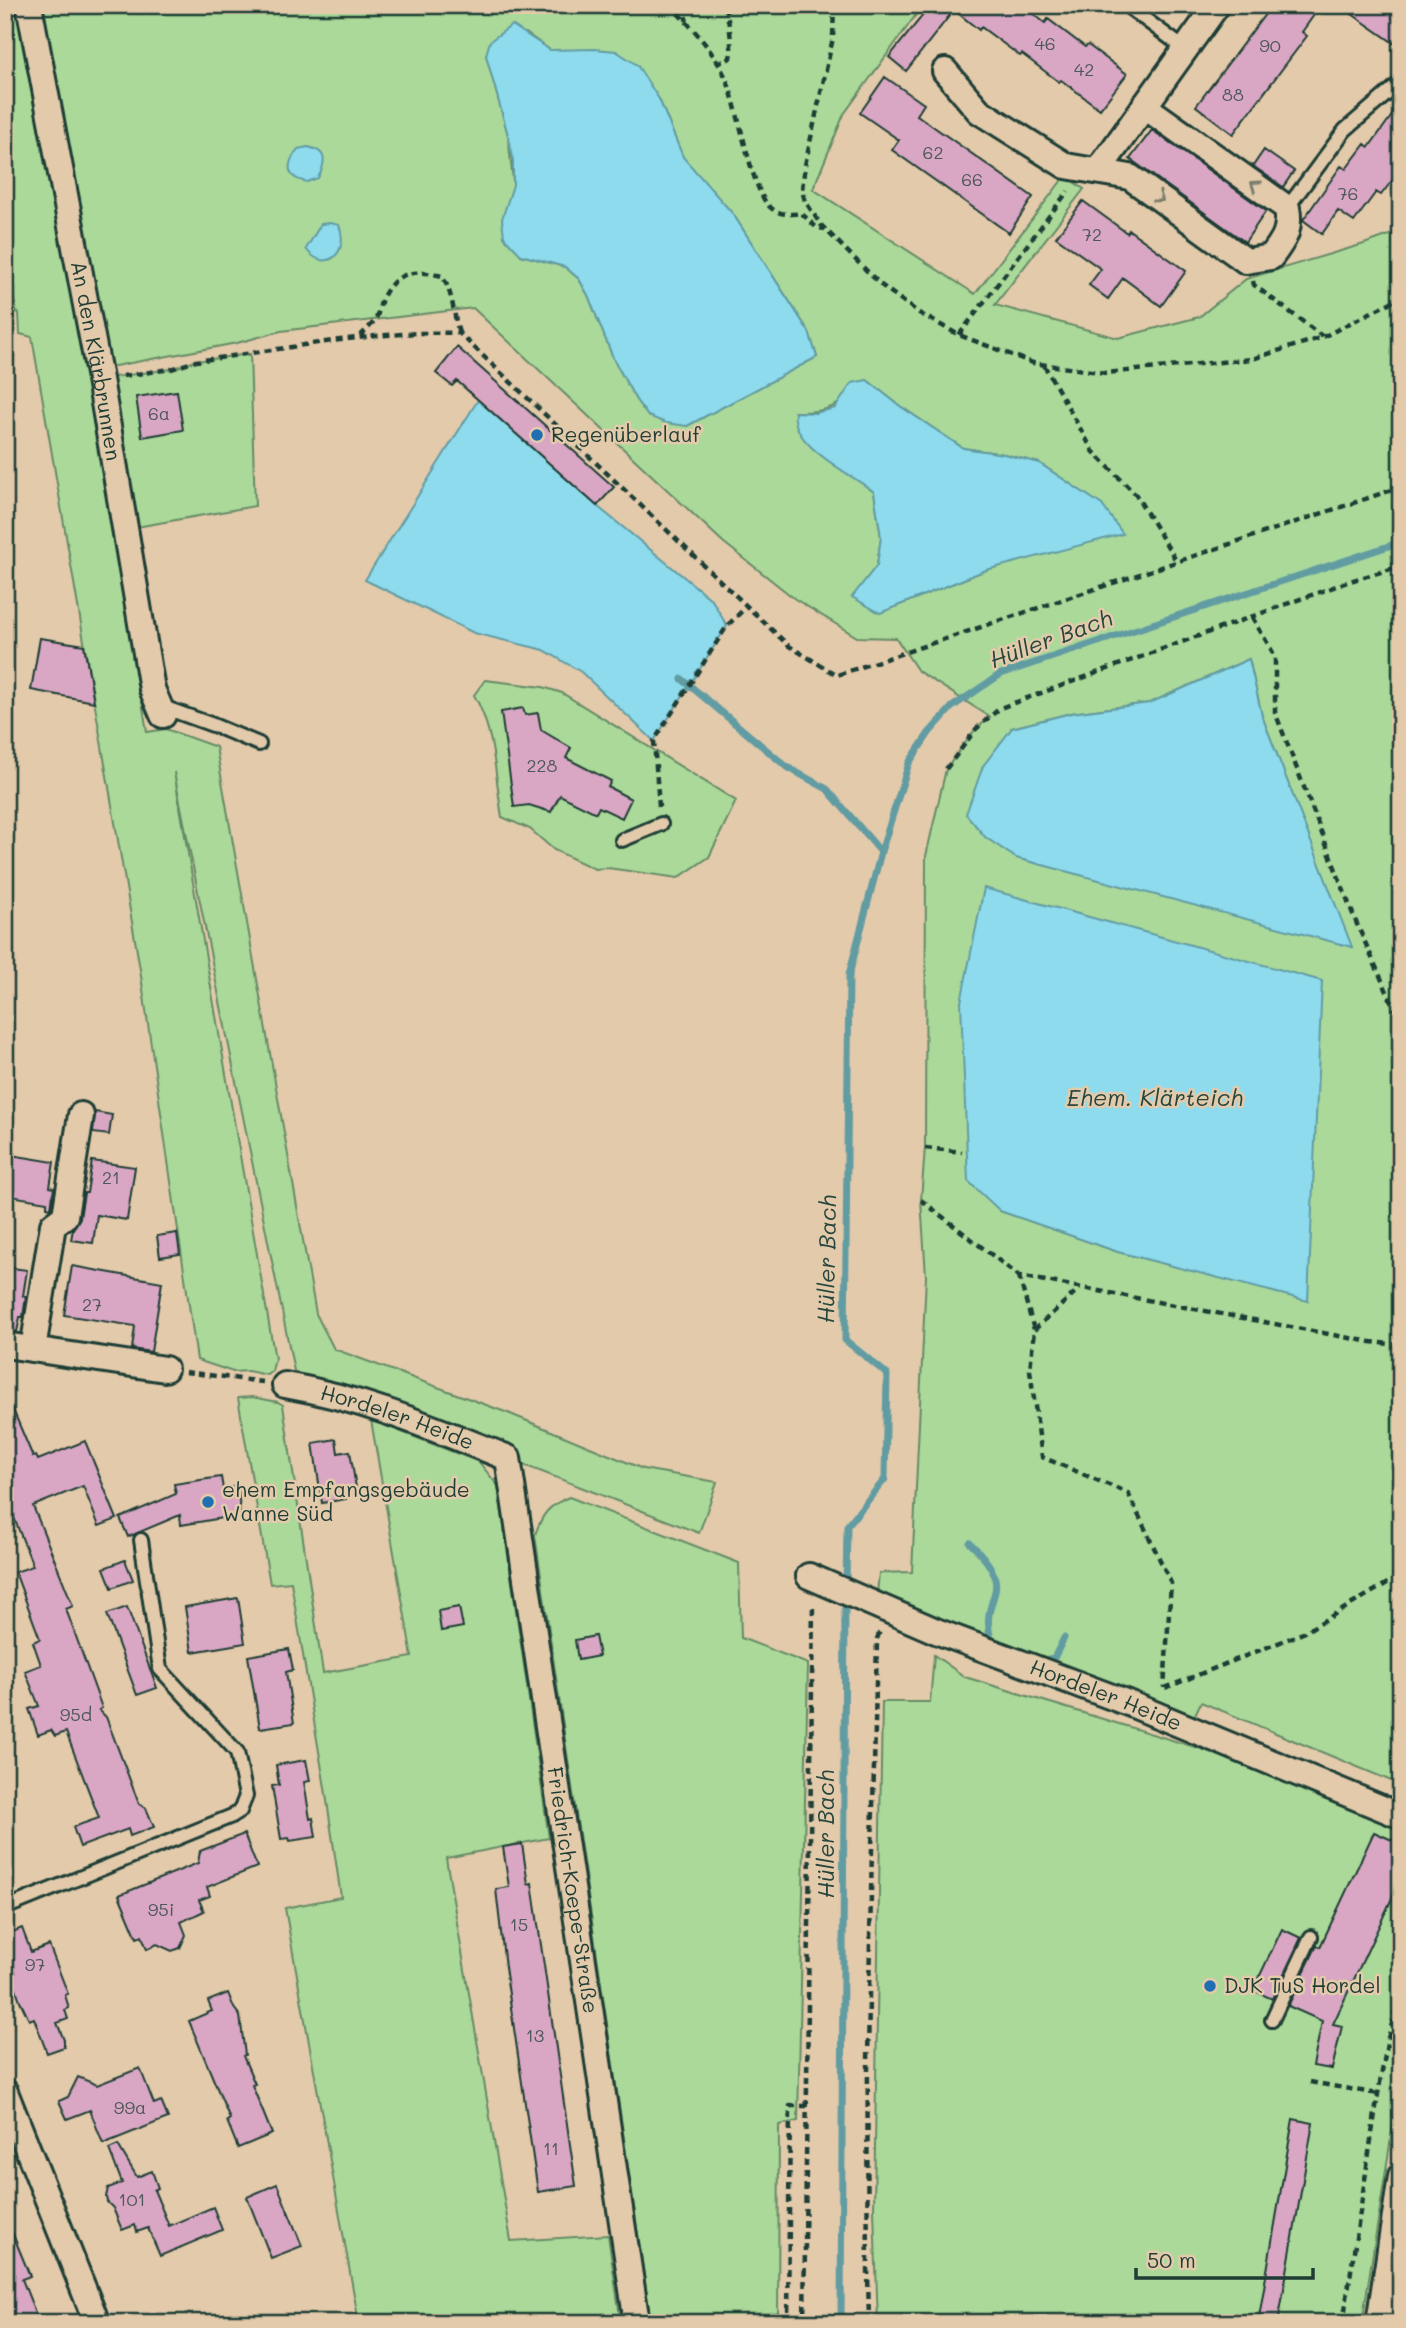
<svg xmlns="http://www.w3.org/2000/svg" width="1406" height="2328" font-family="Mali,sans-serif">
<style>
.green{fill:#abd999;stroke:#658b66;stroke-width:2;fill-rule:evenodd}
.water{fill:#8edbed;stroke:#629ca3;stroke-width:2}
.lines{fill:none;stroke-linecap:round;stroke-linejoin:round}
.stream{stroke:#629ca3;stroke-width:7}
.building{fill:#d9a7c4;stroke:#1f3d34;stroke-width:2}
.service-casing{stroke:#1f3d34;stroke-width:18}
.minor-casing{stroke:#1f3d34;stroke-width:30}
.path{stroke:#1f3d34;stroke-width:4.5;stroke-dasharray:7 5;stroke-linecap:butt}
.service{stroke:#e3caab;stroke-width:12}
.minor{stroke:#e3caab;stroke-width:24}
.oneway{stroke:#777c6a}
.poi-dot{fill:#1f6fb2;stroke:#e3caab;stroke-width:2.5}
.labels{text-anchor:middle;stroke-width:5;stroke-linejoin:round;paint-order:stroke}
.number-label{font-size:18px;fill:#4e5858}
.street-label{font-size:21px;fill:#1f3d34;stroke:#e3caab}
.poi-label{font-size:21px;fill:#1f3d34;stroke:#e3caab;text-anchor:start}
.water-label{font-size:23px;font-style:italic;fill:#25453d;stroke:#e3caab}
</style>
<rect width="100%" height="100%" fill="#e3caab"/>
<filter id="ink" filterUnits="userSpaceOnUse"><feTurbulence type="fractalNoise" baseFrequency=".0143" numOctaves="2"/><feDisplacementMap in="SourceGraphic" scale="14" xChannelSelector="R" yChannelSelector="G"/><feConvolveMatrix kernelMatrix="1 2 1 2 8 2 1 2 1" color-interpolation-filters="sRGB"/></filter>
<g filter="url(#ink)">
<!-- green -->
<path class="green" d="M5,5H923L844,114L813,189L975,294L1065,176L1084,189L995,305L1118,338L1199,317L1246,279L1364,244L1401,231V1785L1201,1702L1189,1727L876,1605L879,1573L912,1572L926,1276L921,1200L925,1148L926,856L946,769L974,731L990,717L918,671L896,638L857,637L795,599L723,542L473,308L281,331L237,343L88,371L147,732L166,729L216,747L316,1314L334,1349L508,1413L643,1469L717,1482L699,1533L295,1376L174,772L275,1359L272,1371L267,1375L248,1371L233,1372L197,1360L140,969L32,337L20,334L19,313L16,312L9,269L12,256L6,254L5,248ZM526,33L550,50H571L659,99L683,158L733,214L809,332L817,357L687,426L648,416L636,400L614,360L588,295L579,279L565,267L521,255L508,135L486,55ZM867,380L900,406L963,448L1004,454L1039,463L1101,505L986,570L880,613L853,597L877,565L881,537L874,492L851,475L795,412C833,413 840,404 867,380ZM1249,659L1262,716L1351,946L1012,728L1071,713L1150,703ZM1000,1211L1308,1300L1118,1252Z
M250,354L255,506L125,529L100,379L171,369L196,361Z
M485,680L543,687L562,693L736,801L709,857L678,878L608,868L595,869L554,850L530,829L502,817C495,776 495,731 474,695Z
M252,1397L278,1402L283,1405L323,1673L412,1657L371,1420L479,1462L498,1486L549,1838L446,1858L511,2241L608,2235L621,2323H359L285,1908L341,1897L326,1794L291,1582L270,1584L238,1398Z
M569,1497L739,1563L741,1638L808,1664L798,2121L779,2125L778,2323H651L535,1535C542,1514 548,1506 569,1497Z
M934,1655L965,1677L1303,1780L1401,1824V2074L1362,2323H878L874,2210L882,1702H930Z"/>
<!-- water -->
<path class="water" d="M512,25L550,50L595,49L616,51L637,65L659,99L683,157L733,214L809,332L817,357L687,426L666,423L648,416L636,400L614,360L588,295L579,279L565,267L521,255L504,237L502,219L513,185V161L508,135L486,55L490,41Z
M308,147C328,151 326,162 318,178L307,182C285,178 286,164 298,149Z
M330,223L339,225C350,252 326,275 306,249L321,224Z
M867,380L900,406L963,448L1004,454L1039,463L1102,505L1123,534L986,570L880,613L852,597L877,565L881,537L874,492C850,473 790,446 795,412L815,413L835,408L852,383Z
M478,400L597,506L712,600L727,626L654,741L581,672L544,650L474,633L365,580Z
M1249,659L1262,716L1352,947L1016,858L985,837L966,814L983,766L1012,728L1071,713L1150,703Z
M984,888L1322,981L1308,1301L1118,1252L1000,1211L968,1181L961,1002Z"/>
<g class="lines">
<!-- stream -->
<path class="stream" d="M682,679L787,767L827,789L881,852
M970,1543C1021,1592 978,1594 991,1639L998,1643
M846,1587L847,1526L885,1479L887,1374L845,1340L849,975L881,852L909,763L929,733L952,707L1001,674L1401,542
M1039,1658L1044,1660L1054,1658L1064,1638
M841,2323L845,1599"/>
</g>
<!-- building -->
<path class="building" d="M931,5H1022L1045,23L1048,19L1085,47L1088,45L1127,74L1100,109L1061,80L1059,82L1022,54L1020,56L981,27L979,30L954,10L906,71L889,57Z
M1272,5H1321L1302,32L1307,36L1233,134L1196,106Z
M1339,5H1401V48Z
M885,77L924,104L917,115L1033,197L1009,233L892,150L899,140L860,113Z
M1401,103V169L1381,195L1376,192L1354,222L1338,211L1322,234L1303,220L1341,166L1346,169L1365,144L1369,147Z
M1152,130L1266,211L1245,242L1130,159Z
M1264,150L1294,171L1283,187L1253,166Z
M1083,201L1127,233L1129,230L1186,271L1161,306L1123,278L1108,299L1089,285L1101,269L1056,237Z
M457,347L614,487L597,506L457,381L452,386L436,373Z
M177,391L183,430L142,437L136,397Z
M40,638L84,645L94,702L31,690Z
M523,708L525,715L538,713L541,730L571,748L566,758L611,781L608,787L631,799L622,818L599,807L596,813L560,795L551,812L529,805L514,807L501,712Z
M95,1112L112,1115L109,1135L93,1133Z
M5,1154L54,1162L50,1187L54,1188L51,1208L47,1207V1202L5,1195Z
M92,1161L135,1167L127,1220L97,1215L93,1243L71,1240L73,1229L80,1218L84,1193H87Z
M177,1233L180,1254L160,1257L157,1236Z
M72,1266L162,1282L151,1352L132,1349L135,1326L64,1315Z
M5,1267L27,1270L23,1296H26L23,1317H20L17,1332L5,1330Z
M5,1391L33,1457L36,1456L38,1460L85,1441L117,1519L99,1526L83,1486L33,1506L73,1606L66,1609L102,1708L99,1710L106,1717L139,1804L146,1808L154,1827L130,1836L128,1829L80,1847L73,1827L99,1818L66,1732L55,1736L51,1730L38,1735L29,1709L39,1706L25,1671L41,1665L33,1642L40,1639L15,1572L33,1566L11,1510L5,1512Z
M336,1439L338,1453L350,1451L357,1494L345,1495L346,1499L322,1503L313,1443Z
M221,1477L223,1489L238,1486L240,1515L181,1525L180,1515L128,1537L120,1518L176,1494L174,1484Z
M125,1560L133,1580L112,1588L104,1568Z
M238,1598L245,1643L192,1652L185,1607Z
M127,1607L157,1688L137,1695L107,1614Z
M459,1607L463,1627L441,1631L438,1611Z
M595,1636L599,1656L578,1660L575,1640Z
M289,1649L293,1670L286,1672L294,1723L260,1728L248,1656Z
M306,1760L310,1781L304,1782L310,1819L313,1818L316,1837L290,1841L289,1838L281,1839L272,1786L279,1785L276,1765Z
M1374,1832L1401,1844V1879L1333,2024L1342,2026L1332,2069L1313,2066L1322,2021L1288,2006L1317,1945L1320,1947Z
M244,1834L257,1867L207,1887L210,1896L199,1900L204,1911L181,1922L186,1935L180,1948L172,1951L157,1944L147,1949L142,1936L137,1938L119,1895L198,1863L200,1851Z
M522,1844L528,1884L532,1883L576,2186L538,2192L505,1967L496,1889L509,1887L503,1847Z
M22,1928L31,1952L49,1945L68,1994L65,1995L69,2008L65,2010L68,2019L57,2023L64,2040V2047L47,2053L34,2018L29,2020L20,2001L11,1973L15,1972L5,1945V1935Z
M1282,1929L1301,1938L1272,1999L1253,1990Z
M228,1993L234,2008L240,2016L245,2055L243,2056L255,2084L252,2085L272,2134L238,2148L227,2121L230,2119L189,2021L212,2011L208,2001Z
M140,2068L154,2104L161,2101L168,2118L103,2144L90,2110L67,2119L59,2101L68,2097L78,2077L97,2085Z
M1293,2119L1313,2123L1278,2323H1258Z
M118,2145L137,2177L152,2171L158,2188L154,2190L169,2226L213,2207L222,2230L160,2256L148,2228L137,2232L135,2225L122,2230L113,2208L107,2202L106,2197L108,2188L122,2183L109,2149Z
M277,2184L302,2246L271,2258L247,2197Z
M5,2215L30,2276L22,2279L39,2323H5Z"/>
<g class="lines">
<defs>
<path id="service" d="M1126,5L1185,49
M1287,208L1345,130L1401,82
M160,706L213,725L259,744
M622,840L661,824
M5,1908L232,1816L240,1811L246,1796L237,1752L160,1669L141,1540
M1272,2020L1311,1937"/>
<g id="minor">
<path id="s1" d="M29,5L100,379L152,689L163,715"/>
<path d="M945,71L979,111L1066,166L1130,177L1246,261L1271,257C1284,240 1291,230 1287,208L1144,106"/>
<path d="M1098,171L1217,5"/>
<path d="M5,1345L165,1369"/>
<path d="M33,1349L53,1225L65,1216L81,1115"/>
<path id="s2" d="M285,1385C365,1399 433,1428 508,1458L637,2323"/>
<path id="s3" d="M809,1576L936,1631L1128,1703L1401,1816"/>
<path d="M5,2092L97,2323"/>
<path d="M1379,2323L1401,2176"/>
</g>
</defs>
<!-- service casing -->
<use href="#service" class="service-casing"/>
<!-- minor casing -->
<use href="#minor" class="minor-casing"/>
<!-- path -->
<path class="path" d="M669,5C692,26 711,48 725,76C739,106 750,189 770,207C779,215 790,215 801,213L817,228L825,229
M681,5L687,21
M834,5L833,38L805,165L802,190L805,201L821,225L881,285L919,313L959,335L1033,363L1106,373L1252,359L1323,337L1401,297
M716,62L725,61L730,58C733,44 729,19 724,5
M1253,281L1254,285L1322,336
M959,335L1068,191
M360,336C365,331 371,326 375,320C379,314 379,306 382,299C395,271 415,269 442,276C453,293 453,313 459,333
M1044,365L1093,451L1136,495L1177,562
M123,376L171,369L196,361C282,350 372,330 459,333L789,646L837,675L1401,487
M1252,617L1275,656V712L1356,922L1401,1023
M946,769L976,729L1000,708L1350,581L1401,566
M659,807L654,741L727,626L747,606
M925,1148L962,1152
M921,1200L1019,1276L1371,1342L1401,1345
M1019,1276L1034,1330L1030,1370L1042,1457L1128,1493L1171,1583L1164,1688
M1034,1330L1080,1288
M185,1372L263,1382
M1165,1688L1303,1633L1401,1575
M1310,2082L1378,2094
M788,2323L790,2106H807
M804,2323L813,1603
M869,2323C864,2095 872,1867 877,1639L880,1631
M1343,2323L1378,2094L1388,2038L1401,1991"/>
<!-- service -->
<use href="#service" class="service"/>
<!-- minor -->
<use href="#minor" class="minor"/>
</g>
<!-- one-way arrows -->
<defs><path id="oneway-chevron" d="M-2-3.5L2.5 0L-2 3.5" fill="none" stroke-width="1.6" stroke-linecap="round" stroke-linejoin="round" transform="scale(1.75)"/></defs>
<g class="oneway">
<use href="#oneway-chevron" transform="translate(1255 185) rotate(-145)"/>
<use href="#oneway-chevron" transform="translate(1159 198) rotate(36)"/>
</g>
</g>
<!-- markers -->
<g class="poi-dot">
<circle cx="537" cy="435" r="7"/>
<circle cx="208" cy="1502" r="7"/>
<circle cx="1210" cy="1986" r="7"/>
</g>
<g class="labels">
<!-- number labels -->
<g class="number-label">
<text x="1045" y="50">46</text>
<text x="1270" y="52">90</text>
<text x="1084" y="76">42</text>
<text x="1233" y="101">88</text>
<text x="933" y="159">62</text>
<text x="972" y="186">66</text>
<text x="1348" y="200">76</text>
<text x="1092" y="241">72</text>
<text x="159" y="420">6a</text>
<text x="542" y="772">228</text>
<text x="111" y="1184">21</text>
<text x="92" y="1311">27</text>
<text x="76" y="1721">95d</text>
<text x="161" y="1916">95i</text>
<text x="519" y="1931">15</text>
<text x="35" y="1971">97</text>
<text x="535" y="2042">13</text>
<text x="130" y="2114">99a</text>
<text x="551" y="2155">11</text>
<text x="132" y="2206">101</text>
</g>
<!-- street labels -->
<g class="street-label">
<text dy="7" stroke="none"><textPath href="#s1" startOffset="362">An den Klärbrunnen</textPath></text>
<text dy="7" stroke="none"><textPath href="#s2" startOffset="117">Hordeler Heide</textPath></text>
<text dy="7" stroke="none"><textPath href="#s3" startOffset="320">Hordeler Heide</textPath></text>
<text dy="7" stroke="none"><textPath href="#s2" startOffset="672">Friedrich-Koepe-Straße</textPath></text>
</g>
<!-- poi labels -->
<g class="poi-label">
<text x="551" y="442">Regenüberlauf</text>
<text x="222" y="1497">ehem Empfangsgebäude<tspan x="222" dy="24">Wanne Süd</tspan></text>
<text x="1224" y="1993">DJK TuS Hordel</text>
</g>
<!-- water labels -->
<g class="water-label">
<text transform="translate(1051 639) rotate(-20)" y="8">Hüller Bach</text>
<text x="1155" y="1106">Ehem. Klärteich</text>
<text transform="translate(827 1259) rotate(-89)" y="8">Hüller Bach</text>
<text transform="translate(826 1834) rotate(-90)" y="8">Hüller Bach</text>
</g>
</g>
<!-- margin -->
<rect width="1406" height="2328" fill="none" stroke="#e3caab" stroke-width="28"/>
<rect x="14" y="14" width="1378" height="2300" fill="none" stroke="#1f3d34" stroke-width="2.5" filter="url(#ink)"/>
<!-- scale -->
<path d="M1136 2268v10h177v-10" fill="none" stroke="#1f3d34" stroke-width="3.5"/>
<text x="1147" y="2268" font-size="21" fill="#1f3d34" stroke="#e3caab" stroke-width="5" paint-order="stroke">50 m</text>
</svg>
